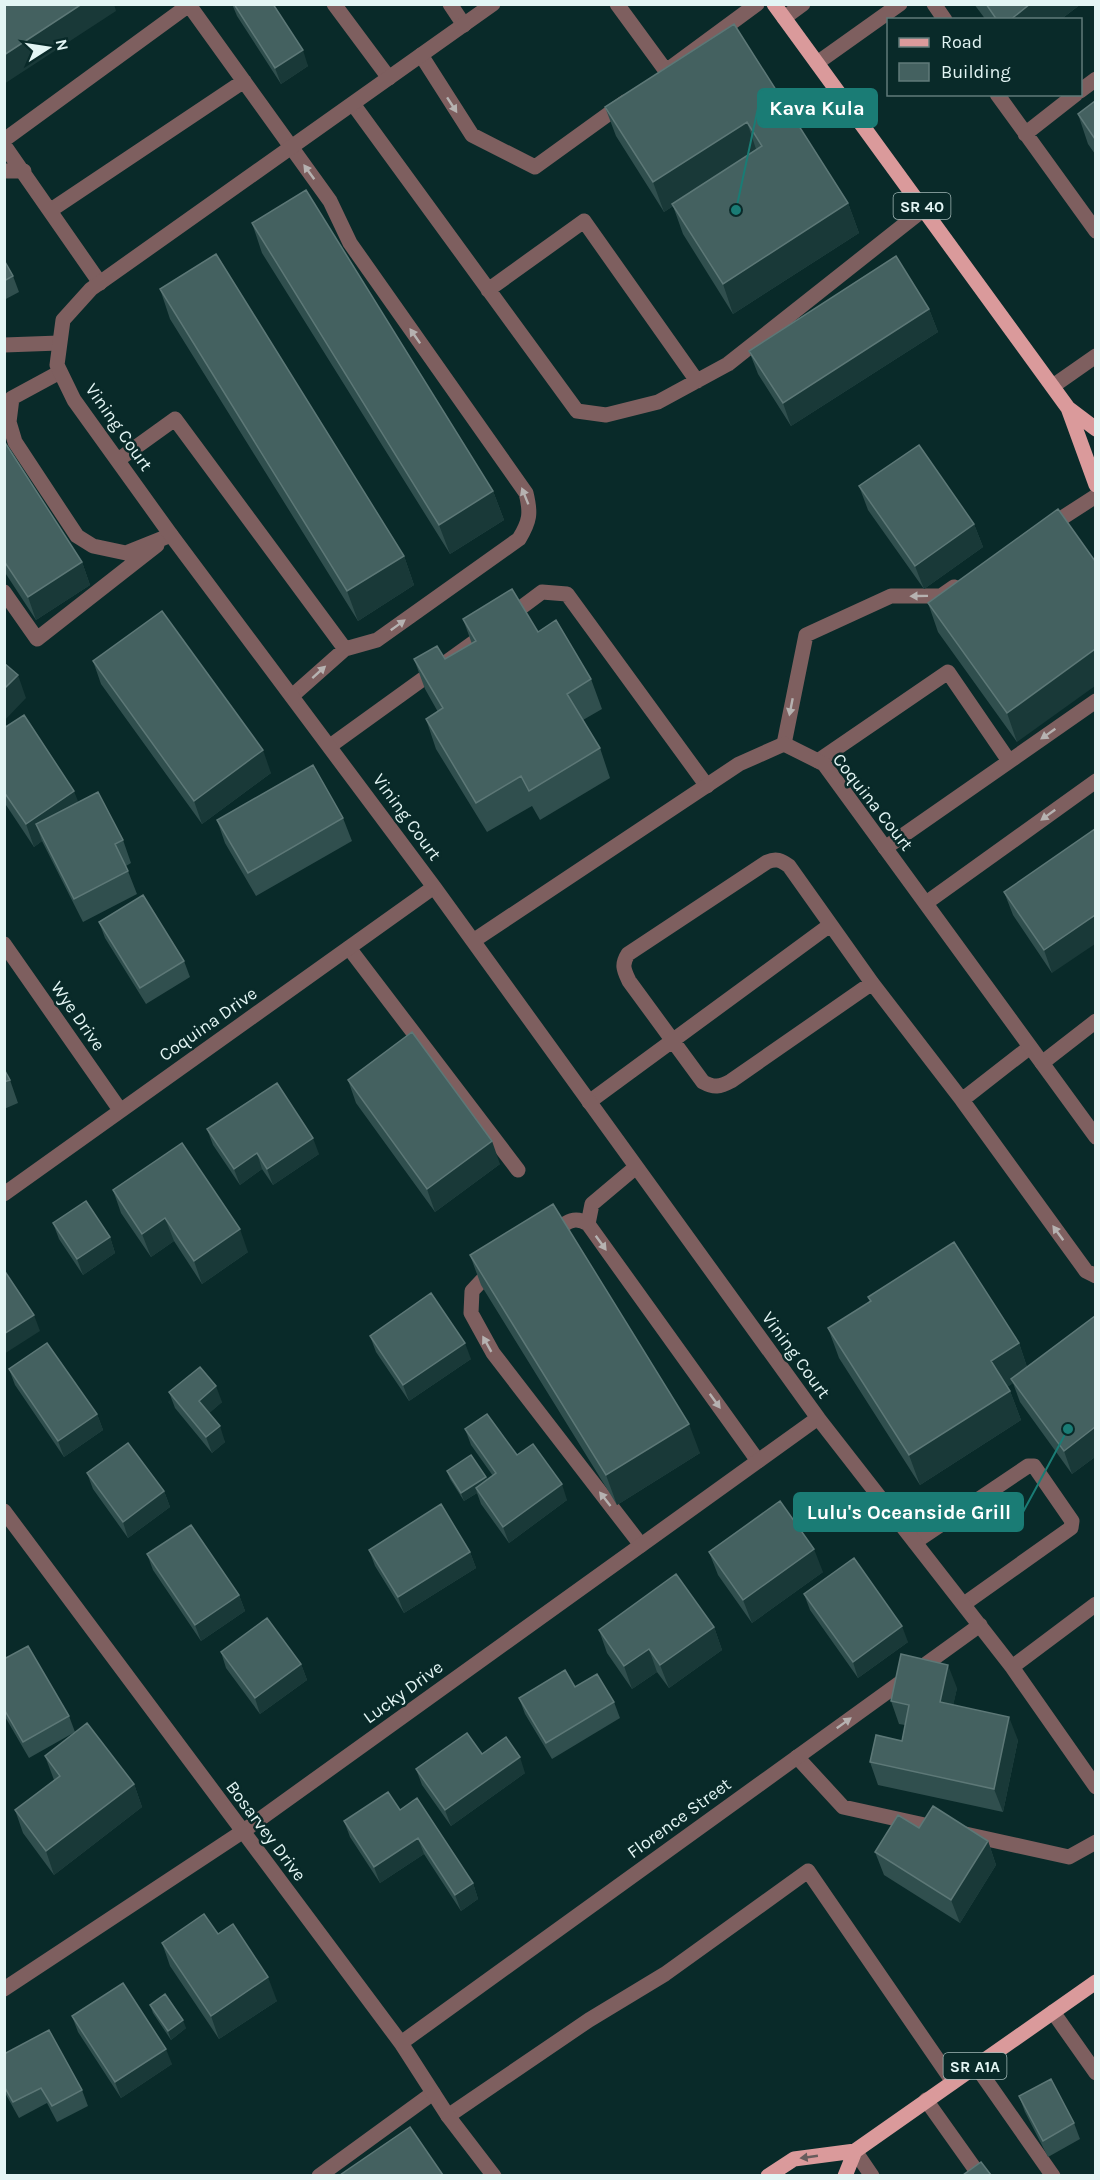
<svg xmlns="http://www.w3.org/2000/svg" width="1100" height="2180" font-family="Karla,sans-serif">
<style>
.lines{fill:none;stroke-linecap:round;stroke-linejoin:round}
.lane{stroke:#7e5f5f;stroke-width:15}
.street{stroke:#7e5f5f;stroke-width:15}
.primary{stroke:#da9a9b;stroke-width:15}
.wall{fill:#304f4e}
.shaded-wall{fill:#193938}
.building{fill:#446160;stroke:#5d7877;stroke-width:1.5}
.oneway{fill:#b6b2b1}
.oneway2{fill:#675c5c}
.labels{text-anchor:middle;stroke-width:5;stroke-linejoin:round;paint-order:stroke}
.shield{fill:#092a29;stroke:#a2b8b7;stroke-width:1.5}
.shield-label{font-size:16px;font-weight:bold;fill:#e3f5f4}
.street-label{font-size:18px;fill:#e3f5f4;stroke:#092a29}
.leader{fill:none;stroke:#1a7c75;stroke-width:2}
.callout-dot{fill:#1a7c75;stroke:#092a29;stroke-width:2}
.callout{fill:#1a7c75;stroke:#1a7c75;stroke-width:2}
.callout-label{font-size:20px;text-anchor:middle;font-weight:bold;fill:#fff}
</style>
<rect width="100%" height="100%" fill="#092a29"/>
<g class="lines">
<!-- lane -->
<path class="lane" d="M334,4L389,78
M450,4L464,25
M617,4L666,71L757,4
M934,4L945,20
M784,18L803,4
M421,55L472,135L535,167L625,102
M817,63L900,4
M1080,91L1096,79
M997,94L1096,231
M353,104L577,411L606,415L658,402L728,364L924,209
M1025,134L1076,94
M4,140L189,5L330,201L350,243L526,493C531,513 530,521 519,539L377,640L345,649L292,696
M4,145L100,283
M4,171H24
M51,210L244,81
M488,290L584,221L697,381
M4,345L59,343
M60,372L12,398L9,422L15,442L77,536L93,546L126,553L171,535
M1053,386L1096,356
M118,460L175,419L345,649
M1048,527L1096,496
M4,592L37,639L157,545
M507,618L542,592L567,594L707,786
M784,744L806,635L891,596H941L954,587
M330,746L488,632
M818,761L948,672L1009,761
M885,848L1096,701
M926,903L1096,781
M349,948L518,1170
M872,983L731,1081C720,1087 714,1088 703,1082L629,981C624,970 621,965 628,954L767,862C776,858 781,860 789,866L872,983L962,1100L1030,1047
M1042,1063L1096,1021
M962,1100L1086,1271L1096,1276
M589,1102L830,925
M636,1167L592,1204L588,1224L758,1461
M551,1234C564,1225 572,1214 588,1224
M495,1270L486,1276L472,1291L471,1313L493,1353L641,1545
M915,1542L1028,1466H1034L1072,1521L1071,1528L964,1604
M797,1757L843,1807L1069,1857L1096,1842
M1053,2012L1096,2073
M976,2066L1053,2176
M926,2100L980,2176
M448,2116L589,2020L665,1974L808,1871L953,2082
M855,2151L872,2176
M319,2176L433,2093"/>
<!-- street -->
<path class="street" d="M493,4L91,289L63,320L57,365L74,400L171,535L434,887L818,1418L1012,1667L1096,1787
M473,941L739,764L784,744L824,764L1096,1137
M4,944L120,1110
M4,1194L434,887
M4,1511L401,2043L448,2116L494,2176
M1012,1667L1096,1604
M4,1989L242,1832L818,1418
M401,2043L980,1625"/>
<!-- primary -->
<path class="primary" d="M774,4L1068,408L1096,485
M1068,408L1096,429
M768,2176L794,2159L855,2151L1096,1982
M845,2176L855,2151"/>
</g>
<!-- wall -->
<path class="wall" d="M232,4H273L308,66L281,84L237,16Z
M974,4H1081L1060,20H986Z
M734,24L848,203L859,233L733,314L683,234L673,206L664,212L616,136L605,107Z
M1095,101V154L1088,144L1078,114Z
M252,223L493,491L504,520L450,554L262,253Z
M4,260L13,276L19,292L4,300Z
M160,289L404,556L414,585L358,621L170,319Z
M929,309L938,332L791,426L758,374L749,351Z
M4,441L82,562L90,585L36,620L4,571Z
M859,486L974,524L983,547L924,589L868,510Z
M1058,509L1017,742L938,632L928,603Z
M463,619L538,632L591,679L602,709L583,720L600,748L610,778L540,820L532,806L487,832L436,749L426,719L438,712L425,689L414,659H445L472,644Z
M93,661L271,773L202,824L101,684Z
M4,728L78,802L123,840L131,863L126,866L137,894L83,922L42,841L34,847L4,802Z
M343,818L352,841L256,896L225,843L217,820Z
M1095,829L1052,973L1013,915L1004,892Z
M99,922L184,961L190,977L146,1004L105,938Z
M4,1069L10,1080L18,1103L4,1109Z
M348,1080L500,1164L435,1212L356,1103Z
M207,1129L319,1154L273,1185L262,1169L240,1185L213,1145Z
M113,1190L248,1252L202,1284L174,1241L151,1257L121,1213Z
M53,1223L110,1237L115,1253L83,1275L59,1239Z
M470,1255L700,1453L617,1505L481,1285Z
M868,1297L1019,1343L1027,1367L1095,1316V1457L1072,1474L1020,1402L1013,1383L1007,1387L1010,1391L1021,1420L920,1485L839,1358L828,1328L870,1302Z
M370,1336L471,1359L409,1401L376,1352Z
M9,1369L97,1414L103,1430L64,1457L15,1385Z
M169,1392L222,1402L209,1413L225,1442L212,1453L175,1408Z
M465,1429L517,1455L567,1500L509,1543L481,1504L477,1493L464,1501L450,1479L447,1471L486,1477L487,1480L493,1476L471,1445Z
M87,1473L164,1491L170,1507L128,1538L93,1489Z
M369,1550L470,1552L476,1568L404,1613L375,1566Z
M709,1552L823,1572L752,1623L718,1575Z
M147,1554L239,1595L245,1611L201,1641L153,1570Z
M804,1594L908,1642L858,1678L810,1610Z
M714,1627L722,1650L669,1688L657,1672L632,1689L607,1653L599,1630Z
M221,1652L301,1664L307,1680L260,1714L226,1668Z
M4,1659L69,1716L75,1732L29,1758L4,1715Z
M575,1687L614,1702L620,1718L552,1759L525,1714L519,1698Z
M957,1688L953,1705L1018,1740L1003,1812L878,1785L870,1762L902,1741L905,1725L899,1724L891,1701Z
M45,1756L134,1784L142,1807L54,1875L23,1833L15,1810L54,1780Z
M416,1769L525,1773L451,1826L422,1785Z
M400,1810L473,1883L478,1899L461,1911L424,1854L380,1883L350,1837L344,1821Z
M988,1841L996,1865L960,1923L884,1875L875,1852Z
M218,1934L277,2001L219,2039L170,1966L162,1943Z
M150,2005L186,2028L171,2040L153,2013Z
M72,2016L172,2064L121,2098L78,2032Z
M4,2054L82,2090L88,2106L57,2122L47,2103L19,2118L4,2091Z
M1019,2096L1074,2123L1080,2139L1048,2157L1025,2112Z"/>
<!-- shaded-wall -->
<path class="shaded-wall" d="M82,4H114L116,11L4,84V55Z
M1030,4H1081L1060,20H1010Z
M303,50L308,66L281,84L275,68Z
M747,122L757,152L664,212L653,182Z
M848,203L859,233L733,314L723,284Z
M929,309L938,332L791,426L783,403Z
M493,491L504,520L450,554L439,525Z
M974,524L983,547L924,589L915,566Z
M404,556L414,585L358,621L347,591Z
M82,562L90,585L36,620L28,597Z
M1095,649V686L1017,742L1007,713Z
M18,675L26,698L4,721V689Z
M263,750L271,773L202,824L194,801Z
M74,791L83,814L36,824L42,841L34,847L26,824Z
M1095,915V944L1052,973L1044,950Z
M313,1138L319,1154L273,1185L267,1169Z
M492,1141L500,1164L435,1212L427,1189Z
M257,1153L262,1169L240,1185L234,1169Z
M165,1218L174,1241L151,1257L142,1234Z
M240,1229L248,1252L202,1284L194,1261Z
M110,1237L115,1253L83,1275L77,1259Z
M34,1315L40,1331L4,1354V1334Z
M465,1343L471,1359L409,1401L403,1385Z
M1019,1343L1029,1373L1011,1379L1013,1383L1002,1391L991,1361Z
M216,1386L222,1402L205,1417L199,1401Z
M1010,1391L1021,1420L920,1485L909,1455Z
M97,1414L103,1430L64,1457L58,1441Z
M689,1424L700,1453L617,1505L606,1475Z
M220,1426L225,1442L212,1453L206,1437Z
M1095,1427V1457L1072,1474L1064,1451Z
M486,1477L489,1486L476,1488L477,1493L464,1501L461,1493Z
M562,1484L567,1500L509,1543L503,1527Z
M164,1491L170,1507L128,1538L123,1522Z
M814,1549L823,1572L752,1623L743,1600Z
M470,1552L476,1568L404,1613L398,1597Z
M239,1595L245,1611L201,1641L195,1625Z
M902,1626L908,1642L858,1678L853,1662Z
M714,1627L722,1650L669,1688L660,1665Z
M649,1649L657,1672L632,1689L624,1666Z
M301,1664L307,1680L260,1714L255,1698Z
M948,1665L957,1688L949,1725L940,1702Z
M1009,1717L1018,1740L1003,1812L994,1789Z
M520,1757L525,1773L451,1826L445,1810Z
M134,1784L142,1807L54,1875L46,1851Z
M418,1838L424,1854L380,1883L374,1867Z
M988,1841L996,1865L960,1923L951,1900Z
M473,1883L478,1899L461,1911L455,1895Z
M268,1977L277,2001L219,2039L211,2016Z
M183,2020L186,2028L171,2040L168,2031Z
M166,2049L172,2064L121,2098L115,2082Z"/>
<!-- building -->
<path class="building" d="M4,4H82L4,55Z
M234,4H273L303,50L275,68Z
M986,4H1030L1010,20H997Z
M734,24L848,203L723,284L672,204L762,146L747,122L653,182L605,107Z
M1095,101V139L1078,114Z
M306,190L493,491L439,525L252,223Z
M216,254L404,556L347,591L160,289Z
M896,256L929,309L783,403L749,351Z
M4,260L13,276L4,281Z
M4,441L82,562L28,597L4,561Z
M919,445L974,524L915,566L859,486Z
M1058,509L1095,561V649L1007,713L928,603Z
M512,589L538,632L556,620L591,679L567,694L600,748L529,791L521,776L476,803L426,719L443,708L414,659L437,646L445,659L476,641L463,619Z
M162,611L263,750L194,801L93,661Z
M4,663L18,675L4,689Z
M24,715L74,791L26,824L4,792V728Z
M313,765L343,818L248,873L217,820Z
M98,792L123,840L115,844L128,871L74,899L36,824Z
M1095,829V915L1044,950L1004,892Z
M143,895L184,961L140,988L99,922Z
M412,1032L492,1141L427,1189L348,1080Z
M4,1069L10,1080L4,1082Z
M277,1083L313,1138L267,1169L257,1153L234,1169L207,1129Z
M182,1143L240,1229L194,1261L165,1218L142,1234L113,1190Z
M86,1201L110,1237L77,1259L53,1223Z
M553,1204L689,1424L606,1475L470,1255Z
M954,1242L1019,1343L991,1361L1010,1391L909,1455L828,1328L871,1301L868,1297Z
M4,1270L34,1315L4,1334Z
M431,1293L465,1343L403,1385L370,1336Z
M1095,1316V1427L1064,1451L1011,1379Z
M47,1343L97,1414L58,1441L9,1369Z
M200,1367L216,1386L199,1401L220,1426L206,1437L169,1392Z
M487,1414L517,1455L533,1444L562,1484L503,1527L476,1488L496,1473L465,1429Z
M128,1443L164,1491L123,1522L87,1473Z
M471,1455L486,1477L461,1493L447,1471Z
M780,1501L814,1549L743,1600L709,1552Z
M441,1504L470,1552L398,1597L369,1550Z
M191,1525L239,1595L195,1625L147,1554Z
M854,1558L902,1626L853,1662L804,1594Z
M676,1574L714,1627L660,1665L649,1649L624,1666L599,1630Z
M267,1618L301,1664L255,1698L221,1652Z
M28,1646L69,1716L23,1742L4,1709V1659Z
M901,1654L948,1665L940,1702L1009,1717L994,1789L870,1762L876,1735L902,1741L909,1705L891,1701Z
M565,1670L575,1687L597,1674L614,1702L546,1743L519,1698Z
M87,1723L134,1784L46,1851L15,1810L60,1776L45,1756Z
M467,1733L482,1754L506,1737L520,1757L445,1810L416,1769Z
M388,1792L400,1810L417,1798L473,1883L455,1895L418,1838L374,1867L344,1821Z
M933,1806L988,1841L951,1900L875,1852L898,1815L919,1828Z
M204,1914L218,1934L233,1924L268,1977L211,2016L162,1943Z
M123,1983L166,2049L115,2082L72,2016Z
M165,1994L183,2020L168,2031L150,2005Z
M49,2030L82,2090L52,2106L41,2088L13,2102L4,2086V2054Z
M1051,2079L1074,2123L1043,2141L1019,2096Z
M410,2127L443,2175H340Z
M981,2162L991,2175H963Z"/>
<!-- one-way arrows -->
<defs><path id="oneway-solid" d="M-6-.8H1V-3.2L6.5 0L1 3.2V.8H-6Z" transform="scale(1.5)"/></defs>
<g class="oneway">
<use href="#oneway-solid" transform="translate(452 105) rotate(57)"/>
<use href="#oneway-solid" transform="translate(309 172) rotate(-126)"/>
<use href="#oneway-solid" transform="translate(415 336) rotate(-125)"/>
<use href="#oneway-solid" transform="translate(525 496) rotate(-112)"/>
<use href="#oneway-solid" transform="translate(919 596) rotate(179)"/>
<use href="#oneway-solid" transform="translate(398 625) rotate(-36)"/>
<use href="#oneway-solid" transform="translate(319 672) rotate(-42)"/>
<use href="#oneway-solid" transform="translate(791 707) rotate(101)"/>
<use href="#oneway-solid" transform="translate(1048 734) rotate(145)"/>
<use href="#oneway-solid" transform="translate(1048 815) rotate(144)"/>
<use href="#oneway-solid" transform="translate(1058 1233) rotate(-126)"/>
<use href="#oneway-solid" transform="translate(601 1243) rotate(54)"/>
<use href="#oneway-solid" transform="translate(487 1344) rotate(-119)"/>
<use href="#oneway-solid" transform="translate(715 1401) rotate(54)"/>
<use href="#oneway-solid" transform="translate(605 1499) rotate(-128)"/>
<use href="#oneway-solid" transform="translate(844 1723) rotate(-36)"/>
</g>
<use class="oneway2" href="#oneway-solid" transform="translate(809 2157) rotate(172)"/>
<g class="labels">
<!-- shield labels -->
<g class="shield">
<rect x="893.5" y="193" width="57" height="26" rx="4.5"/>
<rect x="943.5" y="2053" width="63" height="26" rx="4.5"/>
</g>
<g class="shield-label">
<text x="922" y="212">SR 40</text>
<text x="975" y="2072">SR A1A</text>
</g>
<!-- street labels -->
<g class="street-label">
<text transform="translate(119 427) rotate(55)" y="6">Vining Court</text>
<text transform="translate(873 802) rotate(52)" y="6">Coquina Court</text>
<text transform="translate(407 817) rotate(54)" y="6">Vining Court</text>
<text transform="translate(78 1016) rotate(55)" y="6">Wye Drive</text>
<text transform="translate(208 1024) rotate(-35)" y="6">Coquina Drive</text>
<text transform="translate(796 1355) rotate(54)" y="6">Vining Court</text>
<text transform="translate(403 1692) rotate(-36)" y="6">Lucky Drive</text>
<text transform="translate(679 1818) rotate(-36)" y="6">Florence Street</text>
<text transform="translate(266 1831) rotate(53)" y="6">Bosarvey Drive</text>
</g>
</g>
<!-- callouts -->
<path class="leader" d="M736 210L758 108M1068 1429L1023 1512"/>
<g class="callout-dot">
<circle cx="736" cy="210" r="6"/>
<circle cx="1068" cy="1429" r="6"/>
</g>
<g class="callout">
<rect x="758" y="89" width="119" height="38" rx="6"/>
<rect x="794" y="1493" width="229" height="38" rx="6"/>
</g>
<g class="callout-label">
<text x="817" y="115">Kava Kula</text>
<text x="909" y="1519">Lulu's Oceanside Grill</text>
</g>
<!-- border -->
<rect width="1100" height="2180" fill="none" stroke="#e3f5f4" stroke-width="12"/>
<!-- legend -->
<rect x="887" y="18" width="195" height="78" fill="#092a29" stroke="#607b7a" stroke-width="1.5"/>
<rect x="899" y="38" width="30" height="9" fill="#da9a9b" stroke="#607b7a" stroke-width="1.5"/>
<text x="941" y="48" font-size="18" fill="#e3f5f4">Road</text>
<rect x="899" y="63" width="30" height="18" fill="#446160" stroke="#607b7a" stroke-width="1.5"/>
<text x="941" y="78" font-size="18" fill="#e3f5f4">Building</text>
<!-- north arrow -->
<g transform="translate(48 48) rotate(78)" stroke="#092a29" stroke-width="4.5" paint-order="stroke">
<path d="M0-4.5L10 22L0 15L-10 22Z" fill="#e3f5f4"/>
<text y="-9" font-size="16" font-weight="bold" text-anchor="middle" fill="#e3f5f4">N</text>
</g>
</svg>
